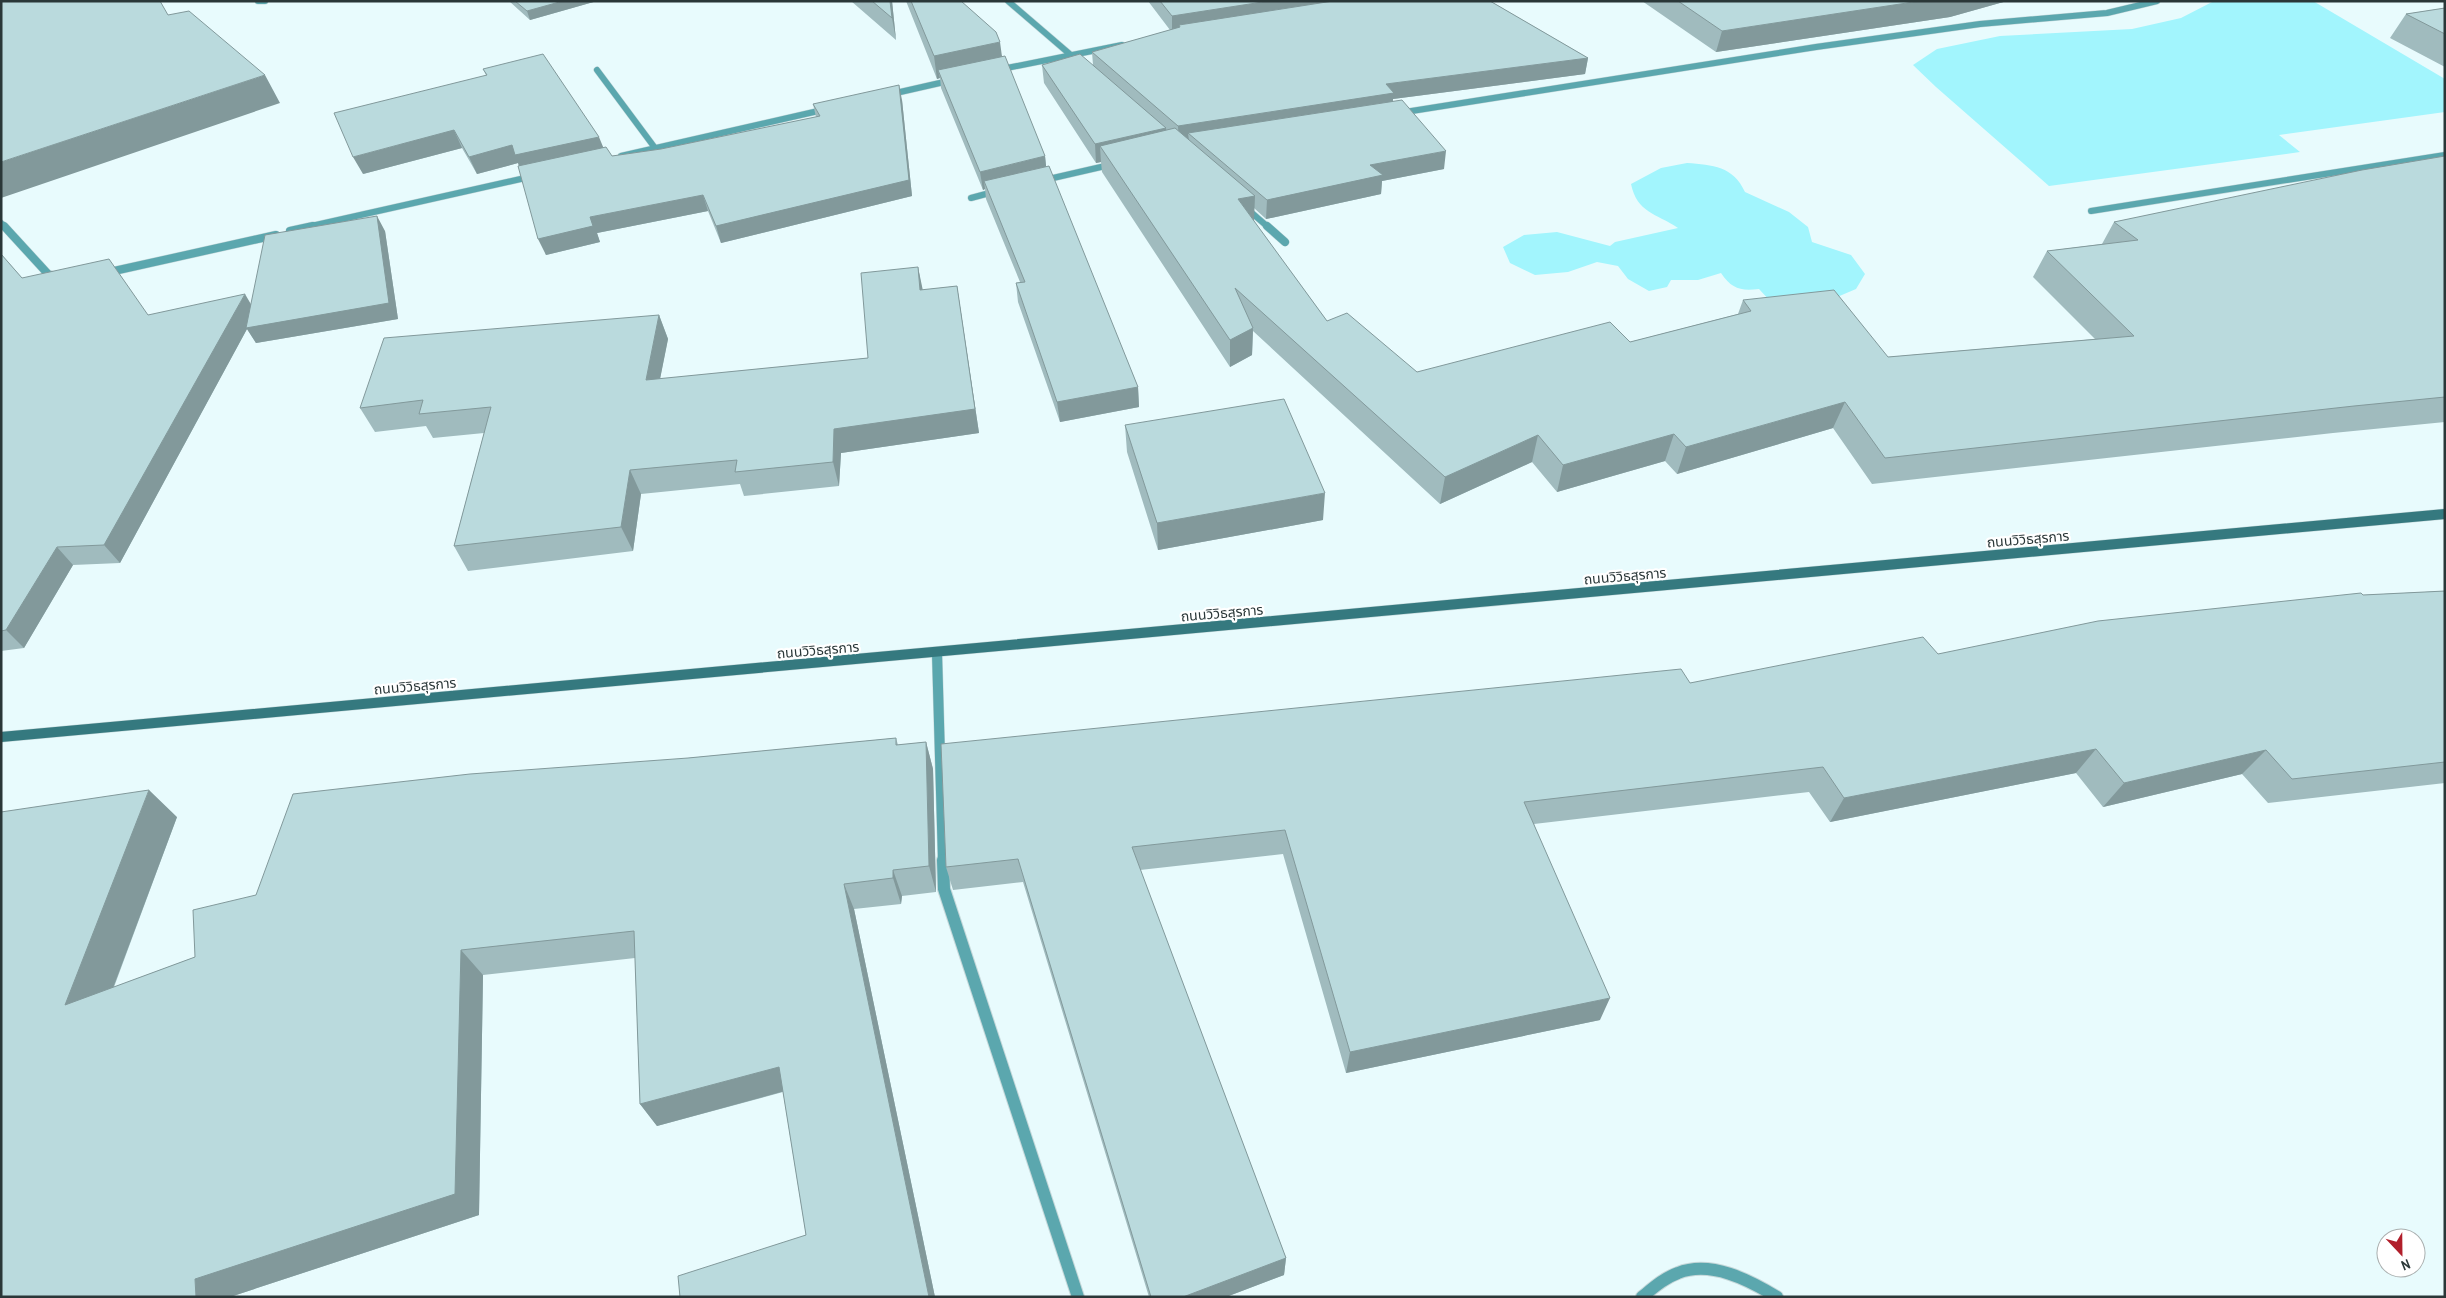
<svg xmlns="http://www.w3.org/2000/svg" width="2446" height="1298" font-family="'Archivo Narrow','Noto Sans Thai',sans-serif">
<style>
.green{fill:#a2f5fd}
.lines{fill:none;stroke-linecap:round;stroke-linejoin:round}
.service-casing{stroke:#c6d8da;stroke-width:7}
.minor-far3-casing{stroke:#c6d8da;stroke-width:7}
.minor-far2-casing{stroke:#c6d8da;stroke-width:9}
.minor-far1-casing{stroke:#c6d8da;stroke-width:11}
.minor-casing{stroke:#c6d8da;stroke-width:14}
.secondary-casing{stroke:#c6d8da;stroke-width:11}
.service{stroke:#5ba7ae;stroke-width:6}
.minor-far3{stroke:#5ba7ae;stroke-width:6}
.minor-far2{stroke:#5ba7ae;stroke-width:8}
.minor-far1{stroke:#5ba7ae;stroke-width:10}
.minor{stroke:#5ba7ae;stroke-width:12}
.secondary{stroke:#35797f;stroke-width:10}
.wall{fill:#a0bbbe}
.shaded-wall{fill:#82999b}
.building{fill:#badadd;stroke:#82999b}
.labels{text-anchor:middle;stroke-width:4.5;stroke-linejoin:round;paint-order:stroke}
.street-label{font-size:14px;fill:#2a3738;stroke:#fff}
</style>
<rect width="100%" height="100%" fill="#e8fbfd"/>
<!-- green -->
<path class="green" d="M2214,1H2313L2445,79V112L2279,135L2300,152L2049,186L1936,87L1913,65L1937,49L2000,36L2132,29L2181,18Z
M1687,163C1713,165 1733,166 1745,192L1789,212L1808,227L1812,242L1851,255L1865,274L1856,289L1823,303L1771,302L1759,289C1740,291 1732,289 1721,273L1698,280H1671L1667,287L1649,291L1628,279L1618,266L1597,262L1568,272L1535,275L1510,263L1503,247L1524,235L1557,232L1610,246L1615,242L1678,228C1656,213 1637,213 1631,184L1661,168Z"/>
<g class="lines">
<defs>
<path id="service" d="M597,70L655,148"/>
<path id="minor-far3" d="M258,1H265
M1008,1L1072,56
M997,70L1122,45
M887,95L953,80
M1399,113L1816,47L1980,24L2107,13L2157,1
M621,156L827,109
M1040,181L1114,164
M971,198L997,191
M1245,207L1268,227
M2091,211L2445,155
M1,223L5,227
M307,227L534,176"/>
<path id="minor-far2" d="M4,226L48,274L58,277
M1267,226L1285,242
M290,231L313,226
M105,273L276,235"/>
<path id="minor-far1" d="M937,653L943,861"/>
<path id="minor" d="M943,860L944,889L1078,1297
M1642,1297C1653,1288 1664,1278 1678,1273C1711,1260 1749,1280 1777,1297"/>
<path id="secondary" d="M1,737L2445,514"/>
</defs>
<!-- service casing -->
<use href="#service" class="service-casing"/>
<!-- minor-far3 casing -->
<use href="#minor-far3" class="minor-far3-casing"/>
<!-- minor-far2 casing -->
<use href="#minor-far2" class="minor-far2-casing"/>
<!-- minor-far1 casing -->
<use href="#minor-far1" class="minor-far1-casing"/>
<!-- minor casing -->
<use href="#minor" class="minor-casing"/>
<!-- secondary casing -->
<use href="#secondary" class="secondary-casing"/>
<!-- service -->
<use href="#service" class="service"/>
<!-- minor-far3 -->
<use href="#minor-far3" class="minor-far3"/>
<!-- minor-far2 -->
<use href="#minor-far2" class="minor-far2"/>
<!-- minor-far1 -->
<use href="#minor-far1" class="minor-far1"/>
<!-- minor -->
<use href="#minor" class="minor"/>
<!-- secondary -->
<use href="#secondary" class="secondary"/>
</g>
<!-- wall -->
<path class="wall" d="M509,1H597L530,20Z
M851,1H892L896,40Z
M906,1H961L1002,56L1045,156L1046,166L1138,387L1139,407L1060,422L1018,302L1016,283L1020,282L986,199L985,189L983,190L941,88L940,78L937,79Z
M1148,1H1490L1588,58L1585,74L1393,99V102L1444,169L1382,181L1381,194L1266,219L1254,208V222L1327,321L1417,372L1630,342L1738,314L1743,300L1888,357L2095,339L2033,277L2047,251L2102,244L2114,222L2445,156V422L2333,433L1872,484L1833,428L1677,474L1665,461L1557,492L1532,462L1440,504L1253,331L1252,355L1230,367L1102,172L1101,162L1096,163L1044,83L1042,65H1093L1092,52L1170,30Z
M1642,1H2007L1950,17L1716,52Z
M2445,8V67L2390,38L2406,14Z
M483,69L603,147L612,156L661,149L816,117L813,104L902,100L912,196L721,243L708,211L597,233L600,242L546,255L518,163L477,174L462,148L363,174L486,75Z
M385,231L398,319L256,343L247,329L120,563L73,565L24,648L1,651V254L22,278L148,315L251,304Z
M918,267L922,290L957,286L979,433L841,453L839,486L744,496L740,484L641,494L633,551L468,571L454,546L484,433L433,438L426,426L375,432L360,408L659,315L668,339L660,379L868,358Z
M1125,425L1323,520L1158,550L1127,452Z
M2445,591V783L2268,803L2242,774L2103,807L2076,773L1830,822L1809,792L1534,824L1600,1020L1346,1073L1283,854L1140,870L1286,1258L1284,1275L1226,1297H1149L1023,882L953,890L946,867L1690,683L1938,654L2363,595Z
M896,738L898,745L926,742L933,769L936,892L902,896L901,904L854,909L935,1297H680L806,1235L783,1092L657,1126L640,1104L635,958L483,975L479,1215L230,1297H1V812L177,817L114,987L195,957L256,895L688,758Z"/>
<!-- shaded-wall -->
<path class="shaded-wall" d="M563,1H597L530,20L527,11Z
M890,1H892L896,40L892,18Z
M1269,1H1369L1179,25V31L1172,33V16Z
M1920,1H2007L1950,17L1716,52L1722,31Z
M1000,42L1003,64L938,70L940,78L937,79L934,56Z
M1588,58L1585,74L1393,99L1392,109L1188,133L1189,141L1179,143L1178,126L1386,84Z
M265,75L280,103L1,198V162Z
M899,85L902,100L912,196L721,243L716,226Z
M1166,128L1167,146H1100L1101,162L1096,163L1095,144Z
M454,130L462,148L363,174L353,157Z
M599,137L606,154L522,173L518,163L477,174L469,157L512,145Z
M1446,151L1444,169L1382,181L1381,194L1266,219L1267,200L1370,165Z
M1045,156L1047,175L984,181L985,189L983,190L980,172Z
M703,195L708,211L597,233L600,242L546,255L538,239L590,217Z
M1255,196L1254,221L1238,199Z
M377,216L385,231L398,319L256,343L247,329L120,563L104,545L245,294L256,313Z
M918,267L923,291L920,290Z
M957,286L979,433L841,453L839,486L833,462L834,429Z
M659,315L668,339L655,404L646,380Z
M1253,328L1252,355L1230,367V340Z
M1138,387L1139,407L1060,422L1057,402Z
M1845,402L1833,428L1677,474L1686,447Z
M1674,434L1665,461L1557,492L1563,465Z
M1538,435L1532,462L1440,504L1445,477Z
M630,470L641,494L633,551L621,527Z
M1325,493L1323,520L1158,550L1157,523Z
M57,547L73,565L24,648L6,630Z
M926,742L933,769L936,892L929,866Z
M2096,749L2076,773L1830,822L1844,798Z
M2266,750L2242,774L2103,807L2124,783Z
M149,790L177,817L98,1028L65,1005Z
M893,870L902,896L901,904L893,878Z
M844,884L854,909L935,1297H929Z
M461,950L483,975L479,1215L230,1297H196L195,1279Z
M1610,998L1600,1020L1346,1073L1350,1052Z
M779,1067L792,1089L657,1126L640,1104Z
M1286,1258L1284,1275L1226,1297H1183Z"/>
<!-- building -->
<path class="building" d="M1,1H160L168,15L189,11L265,75L1,162Z
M515,1H563L527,11Z
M872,1H890L892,18Z
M911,1H961L996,32L1000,42L934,56Z
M1160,1H1269L1172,16Z
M1333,1H1490L1588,58L1386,84L1394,93L1178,126L1092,52L1180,27L1179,25Z
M1678,1H1920L1722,31Z
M2445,8V34L2406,14Z
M543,54L599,137L515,155L512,145L469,157L454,130L353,157L334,113L487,75L483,69Z
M1080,54L1166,128L1095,144L1042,65Z
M1005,56L1045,156L980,172L938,70Z
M899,85L909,180L716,226L703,195L590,217L593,226L538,239L518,166L606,147L612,156L661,149L820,116L813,104Z
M1402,100L1446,151L1370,165L1383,175L1267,200L1188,133Z
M1175,128L1255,196L1238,199L1327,321L1347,313L1417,372L1610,322L1630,342L1751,311L1743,300L1834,290L1888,357L2134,336L2047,251L2138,240L2114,222L2362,170L2445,156V397L2354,406L1885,458L1845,402L1686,447L1674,434L1563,465L1538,435L1445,477L1235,288L1253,328L1230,340L1100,146Z
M1049,166L1138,387L1057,402L1016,283L1025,282L984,181Z
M377,216L389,303L246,328L265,235Z
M1,254L22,278L109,259L148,315L245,294L104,545L57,547L6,630L1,631Z
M918,267L920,290L957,286L975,409L834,429L833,462L735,472L737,460L630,470L621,527L454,546L491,407L419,414L423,400L360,408L384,338L659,315L646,380L868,358L861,273Z
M1284,399L1325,493L1157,523L1125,425Z
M2445,591V762L2292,779L2266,750L2124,783L2096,749L1844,798L1823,767L1524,802L1610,998L1350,1052L1285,830L1132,847L1286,1258L1183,1297H1151L1018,859L946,867L941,744L1681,669L1690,683L1923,637L1938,654L2098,621L2361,593L2363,595Z
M896,738V745L926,742L929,866L893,870V878L844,884L929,1297H680L678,1276L806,1235L779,1067L640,1104L634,931L461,950L455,1194L195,1279L196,1297H1V812L149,790L65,1005L195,957L193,910L256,895L293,794L470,774L688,758Z"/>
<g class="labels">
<!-- street labels -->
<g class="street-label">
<text transform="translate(2028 539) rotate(-5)" y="5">ถนนวิวิธสุรการ</text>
<text transform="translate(1625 576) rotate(-5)" y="5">ถนนวิวิธสุรการ</text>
<text transform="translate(1222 613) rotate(-5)" y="5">ถนนวิวิธสุรการ</text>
<text transform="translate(818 650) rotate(-5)" y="5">ถนนวิวิธสุรการ</text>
<text transform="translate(415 686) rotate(-5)" y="5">ถนนวิวิธสุรการ</text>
</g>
</g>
<!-- border -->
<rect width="2446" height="1298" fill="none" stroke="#2a3738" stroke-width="5"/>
<!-- north arrow -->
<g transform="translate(2401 1253) rotate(158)"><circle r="24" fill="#ffffff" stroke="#aaafaf"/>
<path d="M0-4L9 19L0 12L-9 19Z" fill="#b11f2b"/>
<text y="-8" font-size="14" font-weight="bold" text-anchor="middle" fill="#2a3738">N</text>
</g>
</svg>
